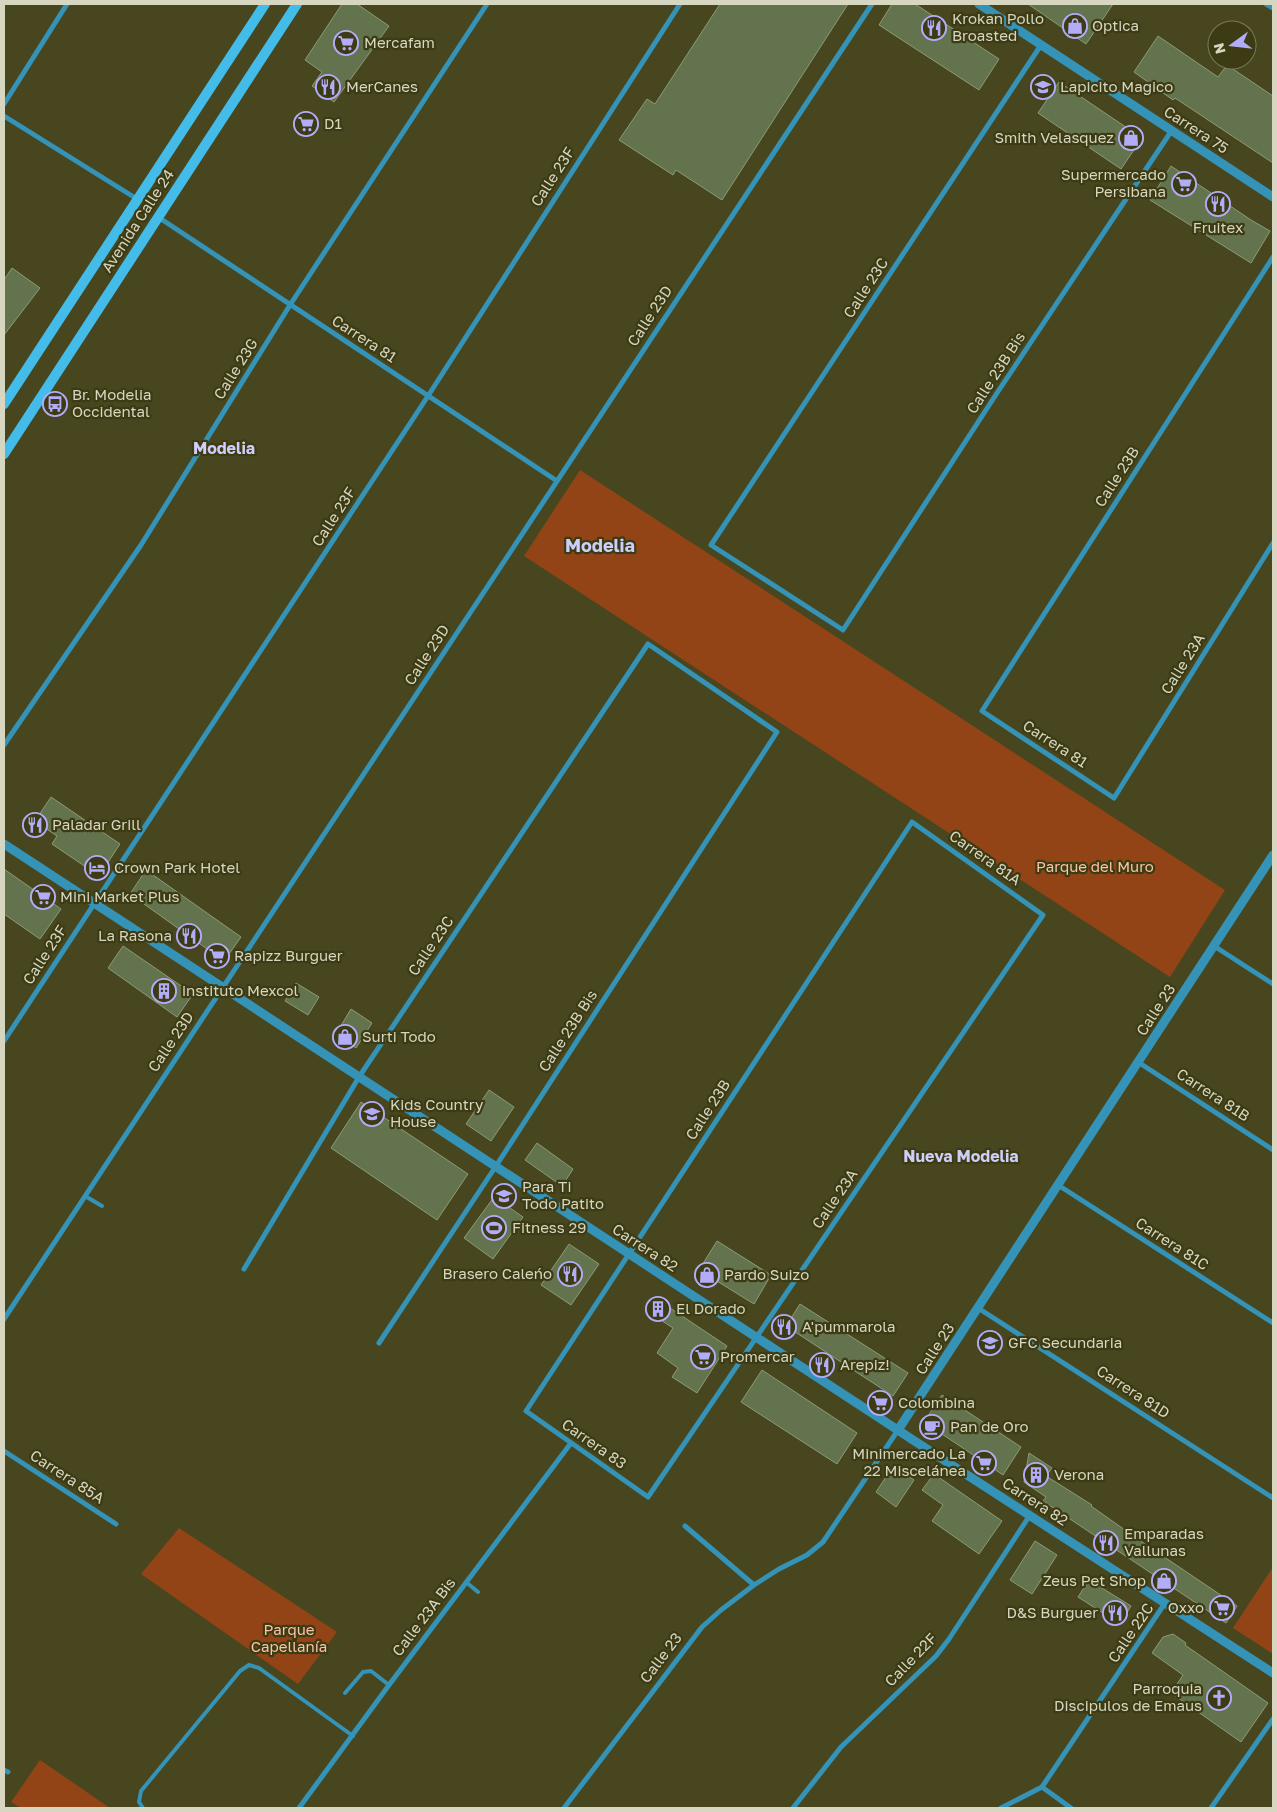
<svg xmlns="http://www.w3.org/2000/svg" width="1277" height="1812" font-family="'Golos Text',sans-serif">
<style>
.green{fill:#924416}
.building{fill:#63734e;stroke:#8b9c76}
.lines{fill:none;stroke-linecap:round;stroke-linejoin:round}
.service{stroke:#3493b7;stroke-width:4}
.minor{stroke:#3493b7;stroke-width:5}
.tertiary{stroke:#3493b7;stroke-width:9}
.secondary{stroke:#43bce9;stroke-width:10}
.labels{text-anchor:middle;stroke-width:4.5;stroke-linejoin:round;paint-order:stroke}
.poi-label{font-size:15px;fill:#d6d6c1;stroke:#3c3b14;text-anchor:start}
.street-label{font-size:15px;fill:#d6d6c1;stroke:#3c3b14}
.park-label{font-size:15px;fill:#fdc2a5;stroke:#3c3b14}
.neighbourhood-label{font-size:16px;font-weight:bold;fill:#cfcdf9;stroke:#3c3b14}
.quarter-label{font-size:18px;font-weight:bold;fill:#cfcdf9;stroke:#3c3b14}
</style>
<rect width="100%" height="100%" fill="#47461f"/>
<!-- green -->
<path class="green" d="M580,470L1225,890L1170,977L524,556Z
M179,1528L337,1632L298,1684L141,1574Z
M1273,1567V1654L1233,1628Z
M40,1760L110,1808H21L11,1802Z"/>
<!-- building -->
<path class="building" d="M342,4H357L389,26L334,102L312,86L322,72L305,60Z
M720,4H848L722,200L676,170L673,175L619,140L647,99L655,104Z
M892,4H915L999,59L979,90L879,25Z
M1028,4H1113L1086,44Z
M1158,36L1218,77L1227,65L1273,96V163L1175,98L1173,100L1134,72Z
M1059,82L1142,138L1121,169L1038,113Z
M1171,166L1251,220L1270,231L1251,263L1150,200Z
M12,268L40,288L4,335V280Z
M51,797L120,844L99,876L52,844L57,836L35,821Z
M4,869L61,909L40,939L4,914Z
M146,870L241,937L224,961L130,894Z
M123,946L193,994L177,1017L108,968Z
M296,983L319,997L308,1015L285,1001Z
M351,1009L372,1023L356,1048L336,1034Z
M489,1090L514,1107L491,1141L466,1124Z
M361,1102L468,1174L437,1220L331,1148Z
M537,1143L573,1169L562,1186L525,1160Z
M494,1197L523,1217L493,1259L464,1238Z
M717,1241L771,1275L754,1304L699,1270Z
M569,1244L599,1264L571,1305L541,1285Z
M655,1298L727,1346L697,1393L672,1377L678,1368L657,1353L673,1328L647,1311Z
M800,1304L908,1373L893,1396L786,1326Z
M762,1370L857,1433L837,1464L741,1402Z
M942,1395L1021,1447L1003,1475L924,1422Z
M1029,1453L1052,1468L1046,1476L1092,1505L1091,1506L1142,1542L1237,1606L1226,1623L1043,1501L1046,1497L1024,1482Z
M894,1465L914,1480L896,1507L876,1492Z
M934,1474L1002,1521L979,1554L932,1521L943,1505L922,1490Z
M1035,1541L1057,1555L1032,1594L1010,1580Z
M1089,1580L1131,1606L1120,1624L1078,1597Z
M1173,1634L1186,1643L1185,1645L1268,1703L1241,1742L1171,1693L1183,1675L1152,1653L1163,1637Z"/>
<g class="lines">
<!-- service -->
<path class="service" d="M85,1196L102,1206
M466,1582L478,1592
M345,1693L363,1672L371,1671L389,1685
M143,1808L139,1802L141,1791L240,1671L249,1665L259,1668L353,1736"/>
<!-- minor -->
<path class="minor" d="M1266,4L1273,8
M1041,45L711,545L843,630L997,393L1172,130
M4,104L67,4
M4,116L137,199
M158,217L557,481
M1273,257L982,711L1114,798L1273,543
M4,745L141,545L290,305L487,4
M912,822L1043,915L648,1497L526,1411Z
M1214,946L1273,984
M4,1041L428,396L680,4
M1138,1062L1273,1150
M1058,1185L1273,1323
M244,1269L359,1077L648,644L777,732L496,1166L379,1343
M978,1308L1273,1498
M4,1319L872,4
M4,1451L116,1524
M685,1526L754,1585
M4,1770L8,1772
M1042,1787L1071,1808
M299,1808L389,1685L571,1443
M564,1808L702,1627L721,1610L754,1585L779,1569L807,1555L823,1542L898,1430
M793,1808L841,1747L936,1656L949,1639L1030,1515
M1001,1808L1042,1787L1165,1603
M1211,1808L1273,1719"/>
<!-- tertiary -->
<path class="tertiary" d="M979,4L1273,197
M4,844L913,1440L1273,1673
M898,1430L1273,855"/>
<!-- secondary -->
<path class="secondary" d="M4,404L265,4
M4,454L297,4"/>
</g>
<!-- icons -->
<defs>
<symbol id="shop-ring" viewBox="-11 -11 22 22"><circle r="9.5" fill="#3c3b14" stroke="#b3adf9" stroke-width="1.5"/><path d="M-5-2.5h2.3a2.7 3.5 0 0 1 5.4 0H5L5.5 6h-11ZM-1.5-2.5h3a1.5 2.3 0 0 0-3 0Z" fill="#b3adf9"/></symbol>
<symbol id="restaurant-ring" viewBox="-11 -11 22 22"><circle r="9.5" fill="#3c3b14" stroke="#b3adf9" stroke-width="1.5"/><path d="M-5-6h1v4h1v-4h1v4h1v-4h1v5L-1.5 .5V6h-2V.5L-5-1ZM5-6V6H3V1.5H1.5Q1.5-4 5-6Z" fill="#b3adf9"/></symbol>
<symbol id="supermarket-ring" viewBox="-11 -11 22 22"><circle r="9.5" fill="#3c3b14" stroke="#b3adf9" stroke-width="1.5"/><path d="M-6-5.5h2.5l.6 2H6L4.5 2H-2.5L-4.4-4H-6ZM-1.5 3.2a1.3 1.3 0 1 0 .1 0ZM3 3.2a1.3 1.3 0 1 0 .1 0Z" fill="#b3adf9"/></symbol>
<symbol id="school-ring" viewBox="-11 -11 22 22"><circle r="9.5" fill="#3c3b14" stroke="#b3adf9" stroke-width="1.5"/><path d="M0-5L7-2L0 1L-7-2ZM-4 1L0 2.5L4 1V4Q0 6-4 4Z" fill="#b3adf9"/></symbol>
<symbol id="bus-ring" viewBox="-11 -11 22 22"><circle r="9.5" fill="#3c3b14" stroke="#b3adf9" stroke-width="1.5"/><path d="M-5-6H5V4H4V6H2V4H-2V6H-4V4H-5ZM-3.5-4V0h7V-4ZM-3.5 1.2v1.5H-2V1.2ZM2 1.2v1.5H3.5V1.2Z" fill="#b3adf9"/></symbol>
<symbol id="hotel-ring" viewBox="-11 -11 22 22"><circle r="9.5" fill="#3c3b14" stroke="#b3adf9" stroke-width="1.5"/><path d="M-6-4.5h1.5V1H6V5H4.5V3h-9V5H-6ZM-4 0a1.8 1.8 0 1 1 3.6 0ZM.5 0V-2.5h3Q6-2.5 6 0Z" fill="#b3adf9"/></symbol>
<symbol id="building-ring" viewBox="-11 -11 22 22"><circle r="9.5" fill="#3c3b14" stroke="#b3adf9" stroke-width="1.5"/><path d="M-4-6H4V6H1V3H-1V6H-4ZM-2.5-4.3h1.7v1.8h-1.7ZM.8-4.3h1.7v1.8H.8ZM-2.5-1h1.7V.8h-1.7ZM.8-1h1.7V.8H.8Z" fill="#b3adf9"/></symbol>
<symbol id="stadium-ring" viewBox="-11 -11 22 22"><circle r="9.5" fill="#3c3b14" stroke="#b3adf9" stroke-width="1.5"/><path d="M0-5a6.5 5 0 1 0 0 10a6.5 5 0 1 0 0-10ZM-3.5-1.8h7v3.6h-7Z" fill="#b3adf9"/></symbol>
<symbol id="cafe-ring" viewBox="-11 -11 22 22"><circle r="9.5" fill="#3c3b14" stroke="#b3adf9" stroke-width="1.5"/><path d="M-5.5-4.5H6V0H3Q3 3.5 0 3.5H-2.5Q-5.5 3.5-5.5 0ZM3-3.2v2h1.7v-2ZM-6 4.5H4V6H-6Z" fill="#b3adf9"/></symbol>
<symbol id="church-ring" viewBox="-11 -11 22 22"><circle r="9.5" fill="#3c3b14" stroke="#b3adf9" stroke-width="1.5"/><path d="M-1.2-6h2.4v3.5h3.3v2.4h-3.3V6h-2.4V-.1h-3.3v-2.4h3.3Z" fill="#b3adf9"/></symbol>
</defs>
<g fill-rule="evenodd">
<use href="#shop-ring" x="1061" y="12" width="28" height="28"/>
<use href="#restaurant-ring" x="920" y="14" width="28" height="28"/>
<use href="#supermarket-ring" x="332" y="29" width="28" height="28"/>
<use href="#restaurant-ring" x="314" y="73" width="28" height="28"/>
<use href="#school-ring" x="1029" y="73" width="28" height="28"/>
<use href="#supermarket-ring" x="292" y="110" width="28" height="28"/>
<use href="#shop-ring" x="1117" y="124" width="28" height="28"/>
<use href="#supermarket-ring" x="1170" y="170" width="28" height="28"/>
<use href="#restaurant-ring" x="1204" y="190" width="28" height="28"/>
<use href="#bus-ring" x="41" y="390" width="28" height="28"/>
<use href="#restaurant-ring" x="21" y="811" width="28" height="28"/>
<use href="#hotel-ring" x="83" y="854" width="28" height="28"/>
<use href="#supermarket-ring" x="29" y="883" width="28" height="28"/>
<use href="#restaurant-ring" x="175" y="922" width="28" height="28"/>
<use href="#supermarket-ring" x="203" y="942" width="28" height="28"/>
<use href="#building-ring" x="150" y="977" width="28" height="28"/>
<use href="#shop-ring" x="331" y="1023" width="28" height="28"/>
<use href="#school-ring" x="358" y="1100" width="28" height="28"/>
<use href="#school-ring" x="490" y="1182" width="28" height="28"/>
<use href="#stadium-ring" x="480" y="1214" width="28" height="28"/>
<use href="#restaurant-ring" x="556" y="1260" width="28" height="28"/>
<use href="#shop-ring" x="693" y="1261" width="28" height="28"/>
<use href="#building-ring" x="644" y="1295" width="28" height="28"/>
<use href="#restaurant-ring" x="770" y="1313" width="28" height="28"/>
<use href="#school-ring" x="976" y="1329" width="28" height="28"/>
<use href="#supermarket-ring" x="689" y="1343" width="28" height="28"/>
<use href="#restaurant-ring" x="808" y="1351" width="28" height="28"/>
<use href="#supermarket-ring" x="866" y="1389" width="28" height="28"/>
<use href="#cafe-ring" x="918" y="1413" width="28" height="28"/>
<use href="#supermarket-ring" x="970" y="1449" width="28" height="28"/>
<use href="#building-ring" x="1022" y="1461" width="28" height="28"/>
<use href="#restaurant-ring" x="1092" y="1529" width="28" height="28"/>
<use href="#shop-ring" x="1150" y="1567" width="28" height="28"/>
<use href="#supermarket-ring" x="1208" y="1594" width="28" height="28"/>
<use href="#restaurant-ring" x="1101" y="1599" width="28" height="28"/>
<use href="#church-ring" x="1205" y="1684" width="28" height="28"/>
</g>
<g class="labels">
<!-- poi labels -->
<g class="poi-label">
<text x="952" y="24">Krokan Pollo<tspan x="952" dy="17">Broasted</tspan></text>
<text x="1092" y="31">Optica</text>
<text x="364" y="48">Mercafam</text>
<text x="346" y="92">MerCanes</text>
<text x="1060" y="92">Lapicito Magico</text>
<text x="324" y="129">D1</text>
<text x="1114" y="143" text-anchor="end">Smith Velasquez</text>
<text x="1166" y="180" text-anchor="end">Supermercado<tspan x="1166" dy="17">Persibana</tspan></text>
<text x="1218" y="233" text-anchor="middle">Fruitex</text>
<text x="72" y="400">Br. Modelia<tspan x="72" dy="17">Occidental</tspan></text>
<text x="52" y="830">Paladar Grill</text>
<text x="114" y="873">Crown Park Hotel</text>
<text x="60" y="902">Mini Market Plus</text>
<text x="172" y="941" text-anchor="end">La Rasona</text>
<text x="234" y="961">Rapizz Burguer</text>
<text x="182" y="996">instituto Mexcol</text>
<text x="362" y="1042">Surti Todo</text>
<text x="390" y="1110">Kids Country<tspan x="390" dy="17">House</tspan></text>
<text x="522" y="1192">Para Ti<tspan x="522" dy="17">Todo Patito</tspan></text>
<text x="512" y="1233">Fitness 29</text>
<text x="552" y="1279" text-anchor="end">Brasero Caleńo</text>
<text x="724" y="1280">Pardo Suizo</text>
<text x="676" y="1314">El Dorado</text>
<text x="802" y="1332">A'pummarola</text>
<text x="1008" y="1348">GFC Secundaria</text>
<text x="720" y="1362">Promercar</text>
<text x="840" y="1370">Arepiz!</text>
<text x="898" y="1408">Colombina</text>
<text x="950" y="1432">Pan de Oro</text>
<text x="966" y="1459" text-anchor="end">Minimercado La<tspan x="966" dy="17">22 Miscelánea</tspan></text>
<text x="1054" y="1480">Verona</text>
<text x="1124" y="1539">Emparadas<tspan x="1124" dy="17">Vallunas</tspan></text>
<text x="1146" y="1586" text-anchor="end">Zeus Pet Shop</text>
<text x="1204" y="1613" text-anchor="end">Oxxo</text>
<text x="1098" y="1618" text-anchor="end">D&amp;S Burguer</text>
<text x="1202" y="1694" text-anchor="end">Parroquia<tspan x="1202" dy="17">Discipulos de Emaus</tspan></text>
</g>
<!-- street labels -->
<g class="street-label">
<text transform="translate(1196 130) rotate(33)" y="5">Carrera 75</text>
<text transform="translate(553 177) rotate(-57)" y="5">Calle 23F</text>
<text transform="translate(138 221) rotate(-57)" y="5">Avenida Calle 24</text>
<text transform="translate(866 288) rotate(-57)" y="5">Calle 23C</text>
<text transform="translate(650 316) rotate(-57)" y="5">Calle 23D</text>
<text transform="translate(364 339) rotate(33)" y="5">Carrera 81</text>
<text transform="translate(236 369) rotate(-58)" y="5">Calle 23G</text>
<text transform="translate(996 373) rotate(-57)" y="5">Calle 23B Bis</text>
<text transform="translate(1117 477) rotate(-57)" y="5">Calle 23B</text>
<text transform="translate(334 517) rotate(-57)" y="5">Calle 23F</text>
<text transform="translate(427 655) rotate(-57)" y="5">Calle 23D</text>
<text transform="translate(1183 664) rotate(-58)" y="5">Calle 23A</text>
<text transform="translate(1055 744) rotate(33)" y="5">Carrera 81</text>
<text transform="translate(985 858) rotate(35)" y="5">Carrera 81A</text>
<text transform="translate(431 946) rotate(-56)" y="5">Calle 23C</text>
<text transform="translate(45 955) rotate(-57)" y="5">Calle 23F</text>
<text transform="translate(1156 1010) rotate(-57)" y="5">Calle 23</text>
<text transform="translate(568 1031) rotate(-57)" y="5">Calle 23B Bis</text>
<text transform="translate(171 1042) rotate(-56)" y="5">Calle 23D</text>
<text transform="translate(1213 1095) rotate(33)" y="5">Carrera 81B</text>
<text transform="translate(708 1110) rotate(-57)" y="5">Calle 23B</text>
<text transform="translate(835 1199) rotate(-56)" y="5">Calle 23A</text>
<text transform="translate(1172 1244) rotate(33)" y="5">Carrera 81C</text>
<text transform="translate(645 1248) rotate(33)" y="5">Carrera 82</text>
<text transform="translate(935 1349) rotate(-57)" y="5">Calle 23</text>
<text transform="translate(1133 1392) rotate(33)" y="5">Carrera 81D</text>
<text transform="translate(594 1444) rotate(35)" y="5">Carrera 83</text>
<text transform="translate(67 1477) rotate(33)" y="5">Carrera 85A</text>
<text transform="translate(1035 1502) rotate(33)" y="5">Carrera 82</text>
<text transform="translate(424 1617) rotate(-53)" y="5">Calle 23A Bis</text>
<text transform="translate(1131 1633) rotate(-56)" y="5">Calle 22C</text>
<text transform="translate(661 1658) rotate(-53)" y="5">Calle 23</text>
<text transform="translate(911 1660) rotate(-46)" y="5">Calle 22F</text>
</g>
<!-- park labels -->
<g class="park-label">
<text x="1095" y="872">Parque del Muro</text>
<text x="289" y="1635">Parque<tspan x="289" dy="17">Capellanía</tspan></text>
</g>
<!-- neighbourhood labels -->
<g class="neighbourhood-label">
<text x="224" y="454">Modelia</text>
<text x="961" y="1162">Nueva Modelia</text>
</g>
<!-- quarter labels -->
<g class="quarter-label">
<text x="600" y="552">Modelia</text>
</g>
</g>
<!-- border -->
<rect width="1277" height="1812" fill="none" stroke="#d6d6c1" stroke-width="10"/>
<!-- north arrow -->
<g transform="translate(1232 45) rotate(255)"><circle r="24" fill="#3c3b14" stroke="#7a7959"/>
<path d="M0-4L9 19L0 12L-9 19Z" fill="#b3adf9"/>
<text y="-8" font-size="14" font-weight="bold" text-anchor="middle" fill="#d6d6c1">N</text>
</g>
</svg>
